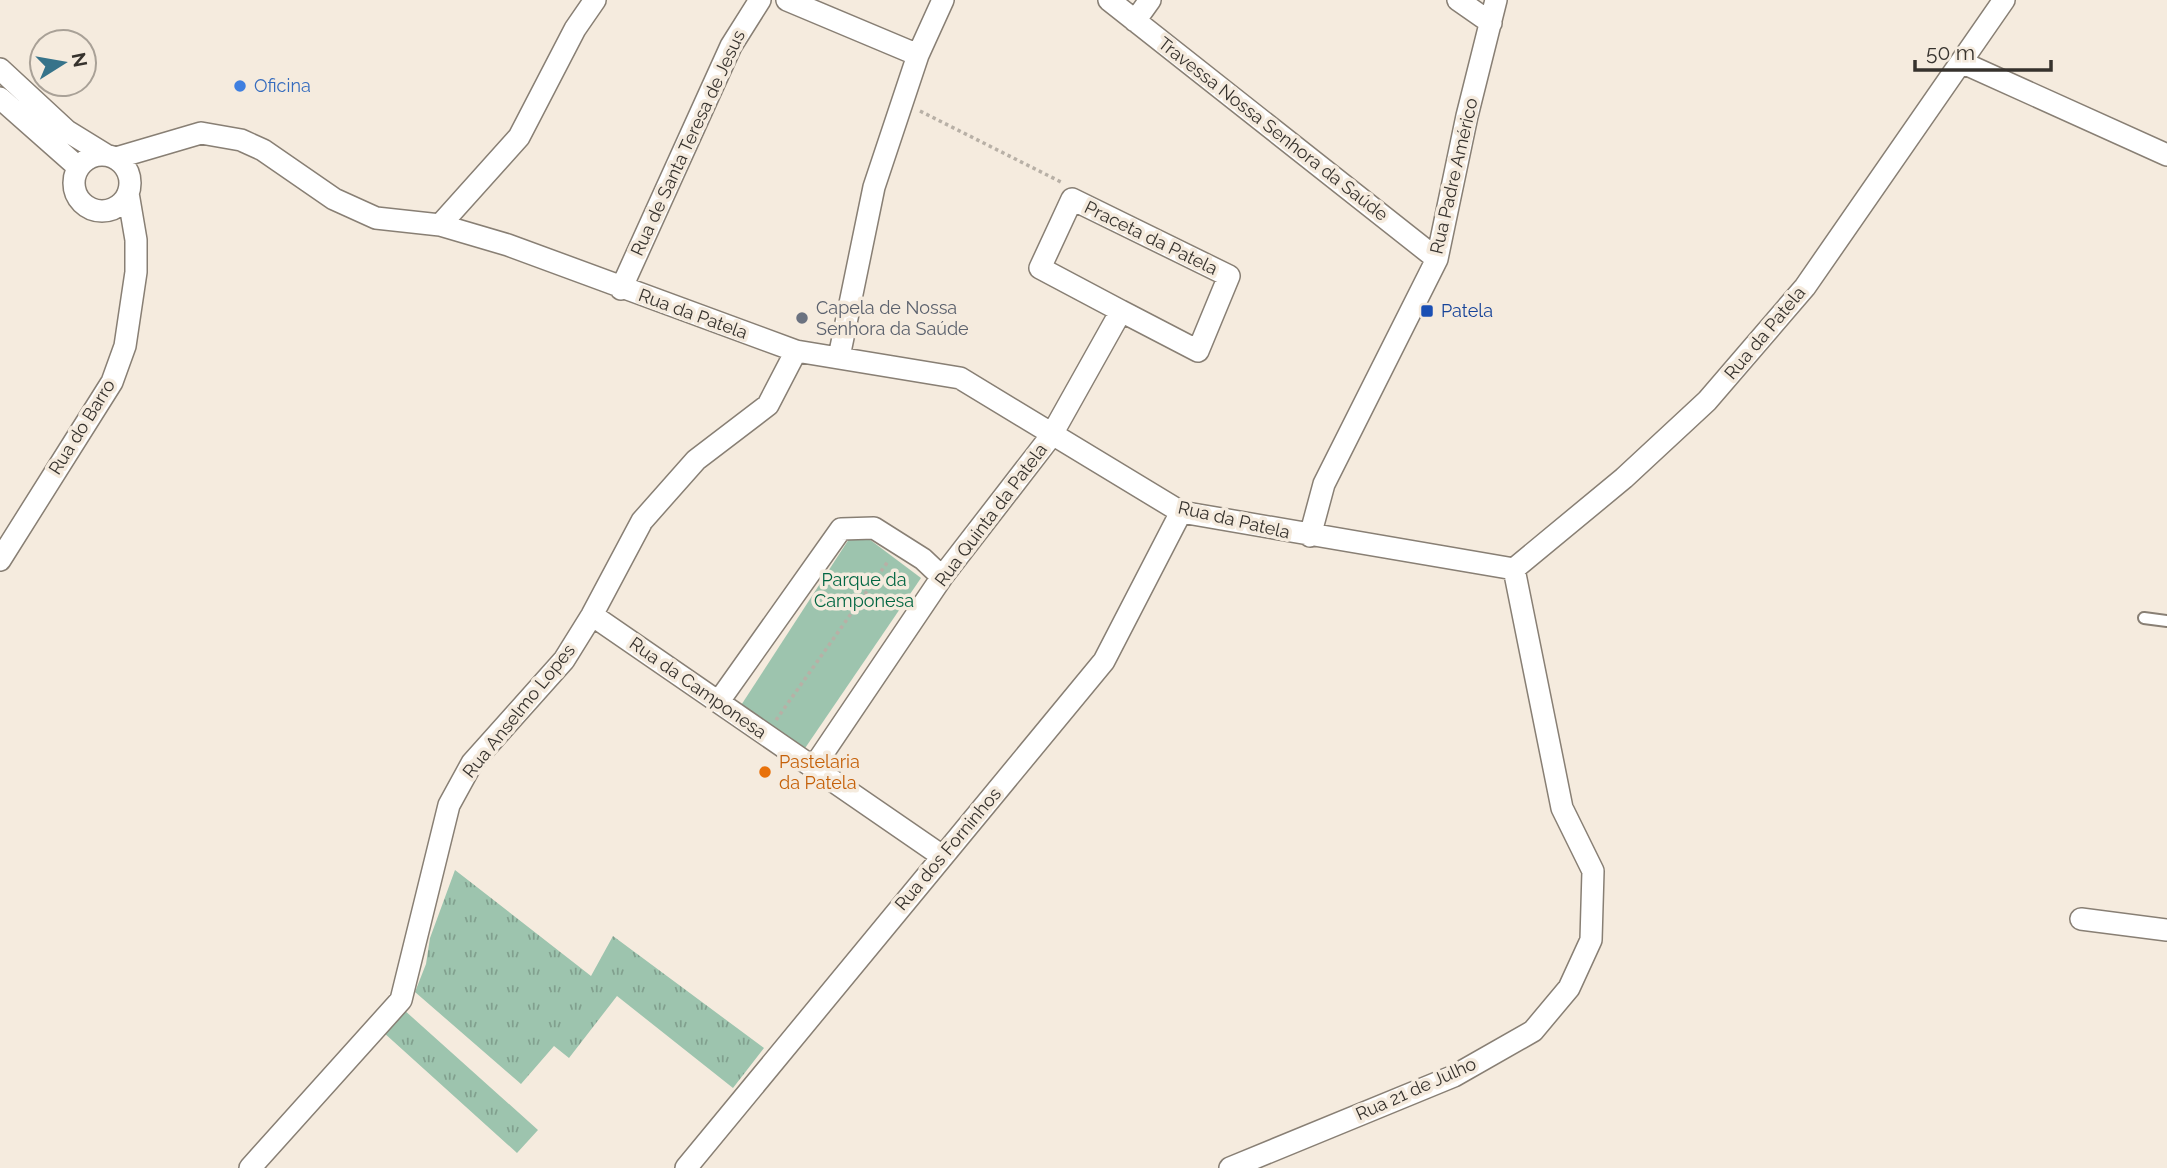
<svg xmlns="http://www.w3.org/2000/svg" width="2167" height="1168" font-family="Raleway,sans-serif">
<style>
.grass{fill:url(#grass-tufts)}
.park{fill:#9dc4ae}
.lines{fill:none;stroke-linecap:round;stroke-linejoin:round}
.service-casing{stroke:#887f74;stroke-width:14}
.minor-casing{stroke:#887f74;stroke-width:24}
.path{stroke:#b8b0a6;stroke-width:3.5;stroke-dasharray:3.5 3.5;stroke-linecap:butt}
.service{stroke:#fff;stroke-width:10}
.minor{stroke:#fff;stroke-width:21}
.shop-dot{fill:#3f7fe0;stroke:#f5ebde;stroke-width:2.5}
.transit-dot{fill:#1a4fb4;stroke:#f5ebde;stroke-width:2.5}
.worship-dot{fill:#6b7280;stroke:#f5ebde;stroke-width:2.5}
.food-dot{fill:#e8710a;stroke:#f5ebde;stroke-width:2.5}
.labels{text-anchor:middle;stroke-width:7;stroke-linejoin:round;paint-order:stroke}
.shop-label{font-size:18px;fill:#366cbe;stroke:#f5ebde;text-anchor:start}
.street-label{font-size:18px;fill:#36322d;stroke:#f5ebde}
.worship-label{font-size:18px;fill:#5b616d;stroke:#f5ebde;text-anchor:start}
.transit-label{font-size:18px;fill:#164399;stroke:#f5ebde;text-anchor:start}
.park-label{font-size:18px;fill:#026642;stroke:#f5ebde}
.food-label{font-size:18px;fill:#c56008;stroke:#f5ebde;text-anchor:start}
</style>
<defs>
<pattern id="grass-tufts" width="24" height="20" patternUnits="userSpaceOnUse" patternTransform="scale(1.75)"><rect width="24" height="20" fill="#9dc4ae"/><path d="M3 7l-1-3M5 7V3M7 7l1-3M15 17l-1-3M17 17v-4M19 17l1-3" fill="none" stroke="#81a08e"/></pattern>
</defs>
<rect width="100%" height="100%" fill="#f5ebde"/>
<!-- grass -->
<path class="grass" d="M455,870L591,976L613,936L764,1048L733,1088L617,996L569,1058L554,1046L521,1084L415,992L426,964L430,938Z
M403,1009L538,1130L517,1153L383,1032Z"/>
<!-- park -->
<path class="park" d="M865,536L921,578L799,757L736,713L849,539Z"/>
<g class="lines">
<defs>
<path id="service" d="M2144,618L2167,621"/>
<path id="minor" d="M787,0L918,55
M1109,0L1437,259
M1458,0L1491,23
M1135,21L1150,0
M1961,62L2167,155
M0,69L67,131L106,155
M0,98L78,167
M74 183a28 28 0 1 1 56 0a28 28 0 1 1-56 0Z
M116,158L201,133L241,140L263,150L334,199L376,218L440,225L508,245L796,351L960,378L1181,512L1514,569L1624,478L1707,401L1805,287L2004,0
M440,225L519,137L575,29L595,0
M621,289L731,46L760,0
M839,357L874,187L918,55L943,0
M1310,536L1324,484L1437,259L1467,116L1496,0
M0,560L112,382L125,346L136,272V240L128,193
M592,615L942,856
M719,701L841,529L874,528L923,559L942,577
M813,768L942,577L1051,436L1121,311L1198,351L1229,276L1072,199L1040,268L1121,311
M2081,919L2167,930
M250,1168L401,1000L449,805L472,763L564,660L592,615L642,521L696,460L768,405L796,351
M686,1168L1104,661L1181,512
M1230,1168L1454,1076L1533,1031L1569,988L1591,940L1593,871L1562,808L1514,569"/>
</defs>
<!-- service casing -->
<use href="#service" class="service-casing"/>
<!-- minor casing -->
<use href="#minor" class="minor-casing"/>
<!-- path -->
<path class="path" d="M920,111L1063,183
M776,720L889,560"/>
<!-- service -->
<use href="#service" class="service"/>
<!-- minor -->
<use href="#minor" class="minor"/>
</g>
<!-- markers -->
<circle class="shop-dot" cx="240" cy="86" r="7"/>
<rect class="transit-dot" x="1420" y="304" width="14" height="14" rx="3.5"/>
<circle class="worship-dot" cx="802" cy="318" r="7"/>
<circle class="food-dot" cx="765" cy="772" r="7"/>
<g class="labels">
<!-- shop labels -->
<g class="shop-label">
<text x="254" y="92">Oficina</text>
</g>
<!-- street labels -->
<g class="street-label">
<text transform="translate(1273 129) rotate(38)" y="6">Travessa Nossa Senhora da Saúde</text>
<text transform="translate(688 143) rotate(-65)" y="6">Rua de Santa Teresa de Jesus</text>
<text transform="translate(1454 176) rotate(-77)" y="6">Rua Padre Américo</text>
<text transform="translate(1151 238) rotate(26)" y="6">Praceta da Patela</text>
<text transform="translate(693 314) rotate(20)" y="6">Rua da Patela</text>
<text transform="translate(1765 333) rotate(-50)" y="6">Rua da Patela</text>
<text transform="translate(82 427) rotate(-58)" y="6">Rua do Barro</text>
<text transform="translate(991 515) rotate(-53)" y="6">Rua Quinta da Patela</text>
<text transform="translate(1234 520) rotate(13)" y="6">Rua da Patela</text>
<text transform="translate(698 688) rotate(35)" y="6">Rua da Camponesa</text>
<text transform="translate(519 711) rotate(-51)" y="6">Rua Anselmo Lopes</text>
<text transform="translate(948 849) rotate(-50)" y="6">Rua dos Forninhos</text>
<text transform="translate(1416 1089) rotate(-24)" y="6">Rua 21 de Julho</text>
</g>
<!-- worship labels -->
<g class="worship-label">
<text x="816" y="314">Capela de Nossa<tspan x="816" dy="21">Senhora da Saúde</tspan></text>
</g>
<!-- transit labels -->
<g class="transit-label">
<text x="1441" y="317">Patela</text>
</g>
<!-- park labels -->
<g class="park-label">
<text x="864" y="586">Parque da<tspan x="864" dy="21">Camponesa</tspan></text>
</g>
<!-- food labels -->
<g class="food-label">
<text x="779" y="768">Pastelaria<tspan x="779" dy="21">da Patela</tspan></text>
</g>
</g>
<!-- north arrow -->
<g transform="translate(63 63) rotate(79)"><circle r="33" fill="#f5ebde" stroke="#a9a197" stroke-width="2"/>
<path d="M0-5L12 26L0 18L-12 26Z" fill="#36738a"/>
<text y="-10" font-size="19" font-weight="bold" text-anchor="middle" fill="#36322d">N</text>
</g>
<!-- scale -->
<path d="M1915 60v10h136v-10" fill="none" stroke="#36322d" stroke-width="3.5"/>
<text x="1926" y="60" font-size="21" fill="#36322d" stroke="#f5ebde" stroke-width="5" paint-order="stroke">50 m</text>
</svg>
